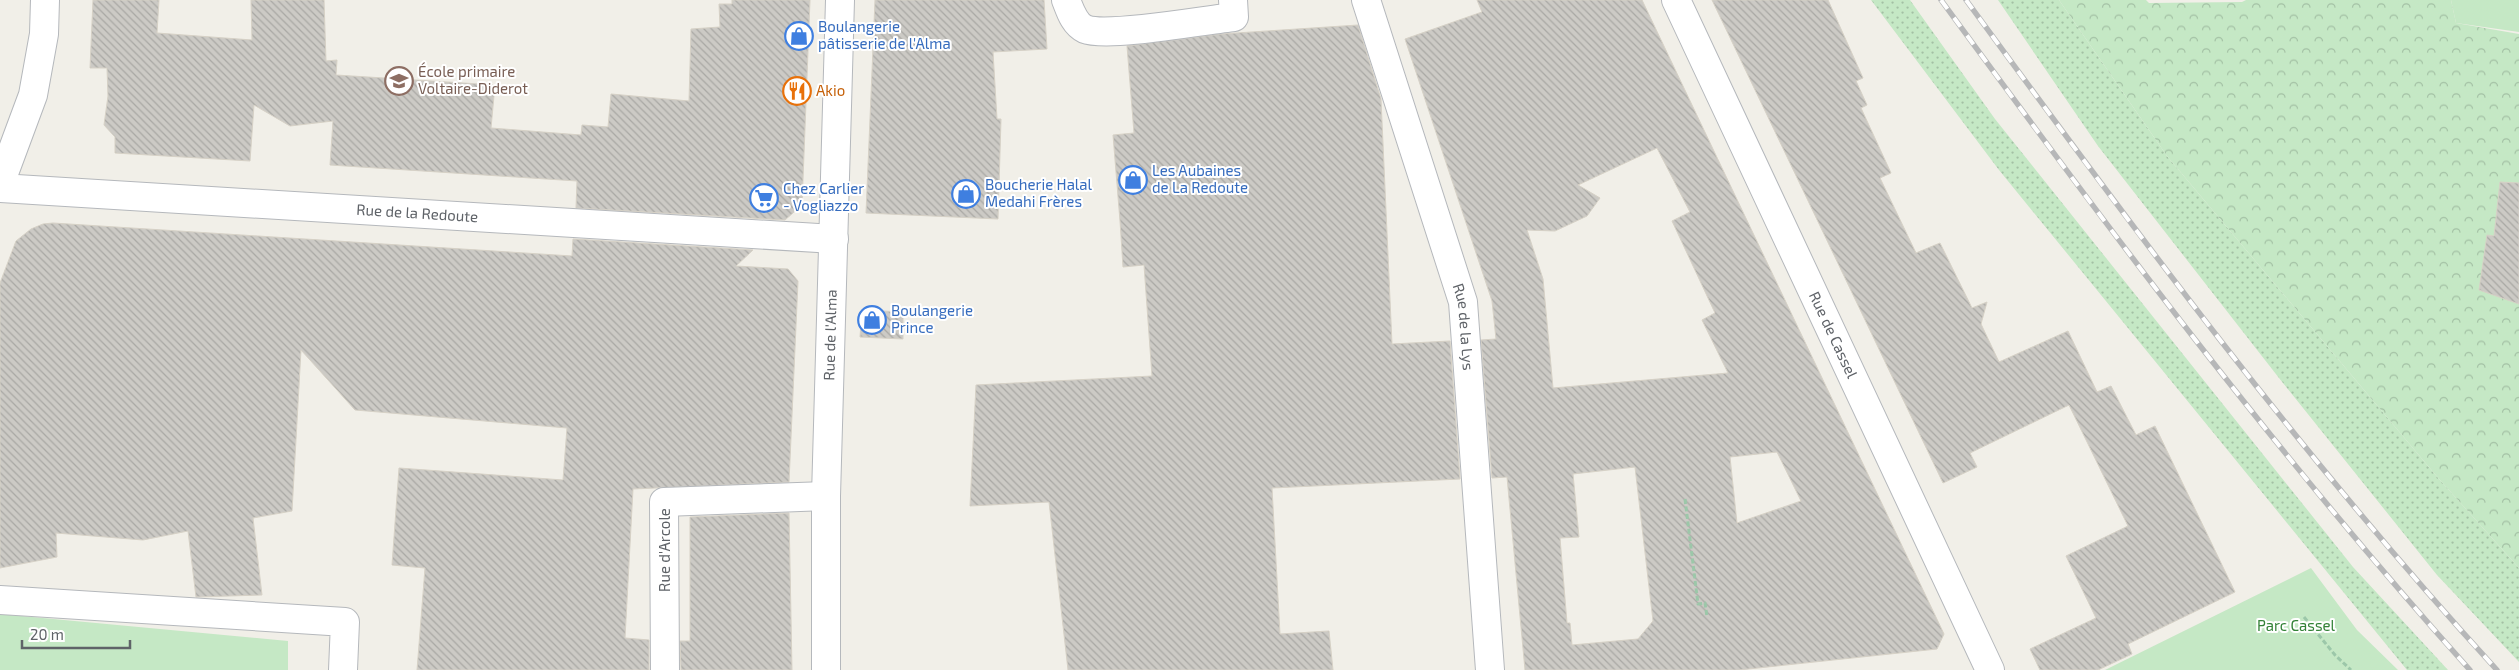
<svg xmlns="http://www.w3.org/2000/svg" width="2519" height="670" font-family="'Exo 2',sans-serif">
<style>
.grass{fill:url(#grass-dots)}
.forest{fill:url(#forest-crowns)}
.green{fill:#c5e8c5}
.building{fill:url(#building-back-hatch);stroke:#d6d1c6;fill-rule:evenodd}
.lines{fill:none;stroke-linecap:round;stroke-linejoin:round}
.minor-casing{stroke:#b5b8bc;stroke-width:30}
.path{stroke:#9cc7a9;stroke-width:3;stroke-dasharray:5 2.5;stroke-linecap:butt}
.minor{stroke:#fff;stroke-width:28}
.rail-casing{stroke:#b6b7b8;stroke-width:5.5}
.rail{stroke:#fff;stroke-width:4;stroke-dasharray:11;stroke-linecap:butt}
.labels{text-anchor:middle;stroke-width:4;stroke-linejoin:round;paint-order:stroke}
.shop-label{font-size:15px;fill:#366cbe;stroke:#fff;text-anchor:start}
.education-label{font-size:15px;fill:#785e54;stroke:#fff;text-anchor:start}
.food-label{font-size:15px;fill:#c56008;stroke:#fff;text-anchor:start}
.street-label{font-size:15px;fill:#5f6368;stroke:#fff}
.park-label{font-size:15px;fill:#348238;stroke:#fff}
</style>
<defs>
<pattern id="grass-dots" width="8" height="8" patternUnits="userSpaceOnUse" patternTransform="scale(1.25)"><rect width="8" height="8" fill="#c5e8c5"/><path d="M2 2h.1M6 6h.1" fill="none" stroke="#a3c0a4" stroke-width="1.8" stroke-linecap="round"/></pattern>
<pattern id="forest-crowns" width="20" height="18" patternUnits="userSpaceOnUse" patternTransform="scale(1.25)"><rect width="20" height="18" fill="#c5e8c5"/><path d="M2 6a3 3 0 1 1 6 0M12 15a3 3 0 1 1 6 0" fill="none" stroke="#a3c0a4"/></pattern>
<pattern id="building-back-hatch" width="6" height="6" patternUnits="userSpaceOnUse" patternTransform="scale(1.25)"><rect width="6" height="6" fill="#cccac5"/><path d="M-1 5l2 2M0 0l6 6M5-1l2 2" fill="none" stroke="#a9a8a4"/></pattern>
</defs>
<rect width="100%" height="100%" fill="#f1efe8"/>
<!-- grass -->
<path class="grass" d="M1871,0H1910L1995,119L2353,567L2448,670H2407L1999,170Z
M1998,0H2059L2167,156L2439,479L2519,568V662L2437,575L2279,378L2098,146Z"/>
<!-- forest -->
<path class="forest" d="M2059,0H2146L2149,3L2242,2L2246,0H2451L2456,23L2519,34V568L2439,479L2167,156Z"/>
<!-- green -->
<path class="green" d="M2451,0H2519V32L2456,23Z
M2311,568L2357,630L2398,670H2105Z
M0,614L288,641V670H0Z"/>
<!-- building -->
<path class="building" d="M93,0H159L157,33L252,40L251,0H324L326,61L337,60L336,75L495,85L491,128L581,135L582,125L608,127L611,94L689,101L691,29L720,27L719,4H732V0H810L802,205L785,220L576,208L577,181L330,165L333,121L290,126L254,105L250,161L115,153V137L104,125L108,96L107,68H90Z
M875,0H1044L1047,49L993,52L997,119H1001L998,219L866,213Z
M1477,0H1642L1944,634L1937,649L1739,670H1525L1507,477L1492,478L1481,340L1496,339L1492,301L1405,39L1482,12ZM1657,148L1690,212L1672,221L1715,313L1702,320L1728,373L1553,388L1543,279L1527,230L1555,231L1587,216L1600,198L1578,185ZM1777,452L1801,501L1737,523L1730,457ZM1635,467L1653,621L1638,639L1572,645L1570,623H1567L1560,538L1579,537L1573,474Z
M1712,0H1828L1863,78L1856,81L1867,105L1861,108L1891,173L1880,178L1916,253L1940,243L1972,308L1987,302L1981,324L1999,362L2068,331L2097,392L2111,386L2136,435L2155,426L2235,592L2128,644L2132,654L2098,670H2040L2030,649L2096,618L2066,556L2128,526L2069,405L1970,453L1977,467L1943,483Z
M1358,25L1381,99L1392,344L1450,341L1460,479L1272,488L1280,634L1329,631L1333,670H1068L1049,502L970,506L976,385L1152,376L1144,265L1123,267L1120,221L1113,135L1134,133L1127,46L1221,34Z
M2500,182L2519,183V304L2479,290L2487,235L2494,236Z
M53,223L572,256L573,239L753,250L736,266L788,269L798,281L789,482L633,489L625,638L649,640V670H417L425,568L392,565L399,468L563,480L567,428L355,410L301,350L292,511L253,518L262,595L196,597L188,531L143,540L56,533L57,557L0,568V283L16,241L31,229L43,224Z
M862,310L903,312V339L860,337Z
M789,513L792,670H681L680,641H690V517Z"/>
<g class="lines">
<defs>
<g id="minor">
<path d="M1066,0C1070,10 1074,24 1085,29C1107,38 1205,20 1234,17L1233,0"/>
<path id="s1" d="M1366,0L1463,302L1490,670"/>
<path id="s2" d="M1676,0L1990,670"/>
<path d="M0,184L33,95L44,34L45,0"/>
<path id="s3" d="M0,188L834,239"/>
<path d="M0,600L345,622L343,670"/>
<path d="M665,670L664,502L826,496"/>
<path id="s4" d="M826,670V496L840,0"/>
</g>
</defs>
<!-- minor casing -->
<use href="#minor" class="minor-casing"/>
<!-- path -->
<path class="path" d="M1685,499L1698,604L1705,603L1707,617
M2304,617L2335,655L2351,670"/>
<!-- minor -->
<use href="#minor" class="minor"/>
<defs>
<path id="rail" d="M1941,0C2109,230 2279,458 2470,670
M1966,0C2134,230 2304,460 2497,670"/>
</defs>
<!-- rail casing -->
<use href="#rail" class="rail-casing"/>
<!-- rail -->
<use href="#rail" class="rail"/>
</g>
<!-- icons -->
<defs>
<symbol id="shop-ring" viewBox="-11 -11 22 22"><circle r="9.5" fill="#fff" stroke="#3f7fe0" stroke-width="1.5"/><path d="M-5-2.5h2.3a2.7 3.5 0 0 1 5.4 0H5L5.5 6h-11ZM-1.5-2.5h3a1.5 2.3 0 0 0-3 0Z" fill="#3f7fe0"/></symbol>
<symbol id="school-ring" viewBox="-11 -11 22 22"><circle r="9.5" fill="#fff" stroke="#8d6e63" stroke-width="1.5"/><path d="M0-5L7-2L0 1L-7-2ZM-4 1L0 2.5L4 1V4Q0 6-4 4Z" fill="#8d6e63"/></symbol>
<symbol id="restaurant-ring" viewBox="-11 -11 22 22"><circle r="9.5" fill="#fff" stroke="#e8710a" stroke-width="1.5"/><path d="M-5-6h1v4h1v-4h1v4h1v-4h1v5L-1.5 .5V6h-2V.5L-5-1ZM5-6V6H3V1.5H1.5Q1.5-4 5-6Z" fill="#e8710a"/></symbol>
<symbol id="supermarket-ring" viewBox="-11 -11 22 22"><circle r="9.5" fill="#fff" stroke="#3f7fe0" stroke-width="1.5"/><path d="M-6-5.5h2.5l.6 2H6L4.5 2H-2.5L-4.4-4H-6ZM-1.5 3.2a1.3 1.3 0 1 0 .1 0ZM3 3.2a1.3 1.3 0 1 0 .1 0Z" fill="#3f7fe0"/></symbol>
</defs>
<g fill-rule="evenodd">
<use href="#shop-ring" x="783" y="20" width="32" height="32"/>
<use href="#school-ring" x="383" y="65" width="32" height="32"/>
<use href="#restaurant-ring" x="781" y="75" width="32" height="32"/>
<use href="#shop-ring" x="1117" y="164" width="32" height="32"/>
<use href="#shop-ring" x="950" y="178" width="32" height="32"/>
<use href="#supermarket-ring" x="748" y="182" width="32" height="32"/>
<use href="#shop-ring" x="856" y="304" width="32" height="32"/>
</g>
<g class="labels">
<!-- shop labels -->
<g class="shop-label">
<text x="818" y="32">Boulangerie<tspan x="818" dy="17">pâtisserie de l'Alma</tspan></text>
<text x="1152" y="176">Les Aubaines<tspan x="1152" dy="17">de La Redoute</tspan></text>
<text x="985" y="190">Boucherie Halal<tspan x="985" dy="17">Medahi Frères</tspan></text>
<text x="783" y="194">Chez Carlier<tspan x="783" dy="17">- Vogliazzo</tspan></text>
<text x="891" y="316">Boulangerie<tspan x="891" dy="17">Prince</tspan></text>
</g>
<!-- education labels -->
<g class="education-label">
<text x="418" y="77">École primaire<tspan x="418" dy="17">Voltaire-Diderot</tspan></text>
</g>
<!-- food labels -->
<g class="food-label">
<text x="816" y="96">Akio</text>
</g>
<!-- street labels -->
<g class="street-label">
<text dy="5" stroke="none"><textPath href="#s3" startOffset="418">Rue de la Redoute</textPath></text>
<text dy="5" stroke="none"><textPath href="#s1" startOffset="342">Rue de la Lys</textPath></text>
<text dy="5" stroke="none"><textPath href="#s4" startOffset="335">Rue de l'Alma</textPath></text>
<text dy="5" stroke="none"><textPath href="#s2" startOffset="370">Rue de Cassel</textPath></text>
<text transform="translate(665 550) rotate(-90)" y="5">Rue d'Arcole</text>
</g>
<!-- park labels -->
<g class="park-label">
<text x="2296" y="631">Parc Cassel</text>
</g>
</g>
<!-- scale -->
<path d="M22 640v8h108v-8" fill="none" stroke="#5f6368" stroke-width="2.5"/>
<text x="30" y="640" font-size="15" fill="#5f6368" stroke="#ffffff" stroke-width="4" paint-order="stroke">20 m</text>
</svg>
